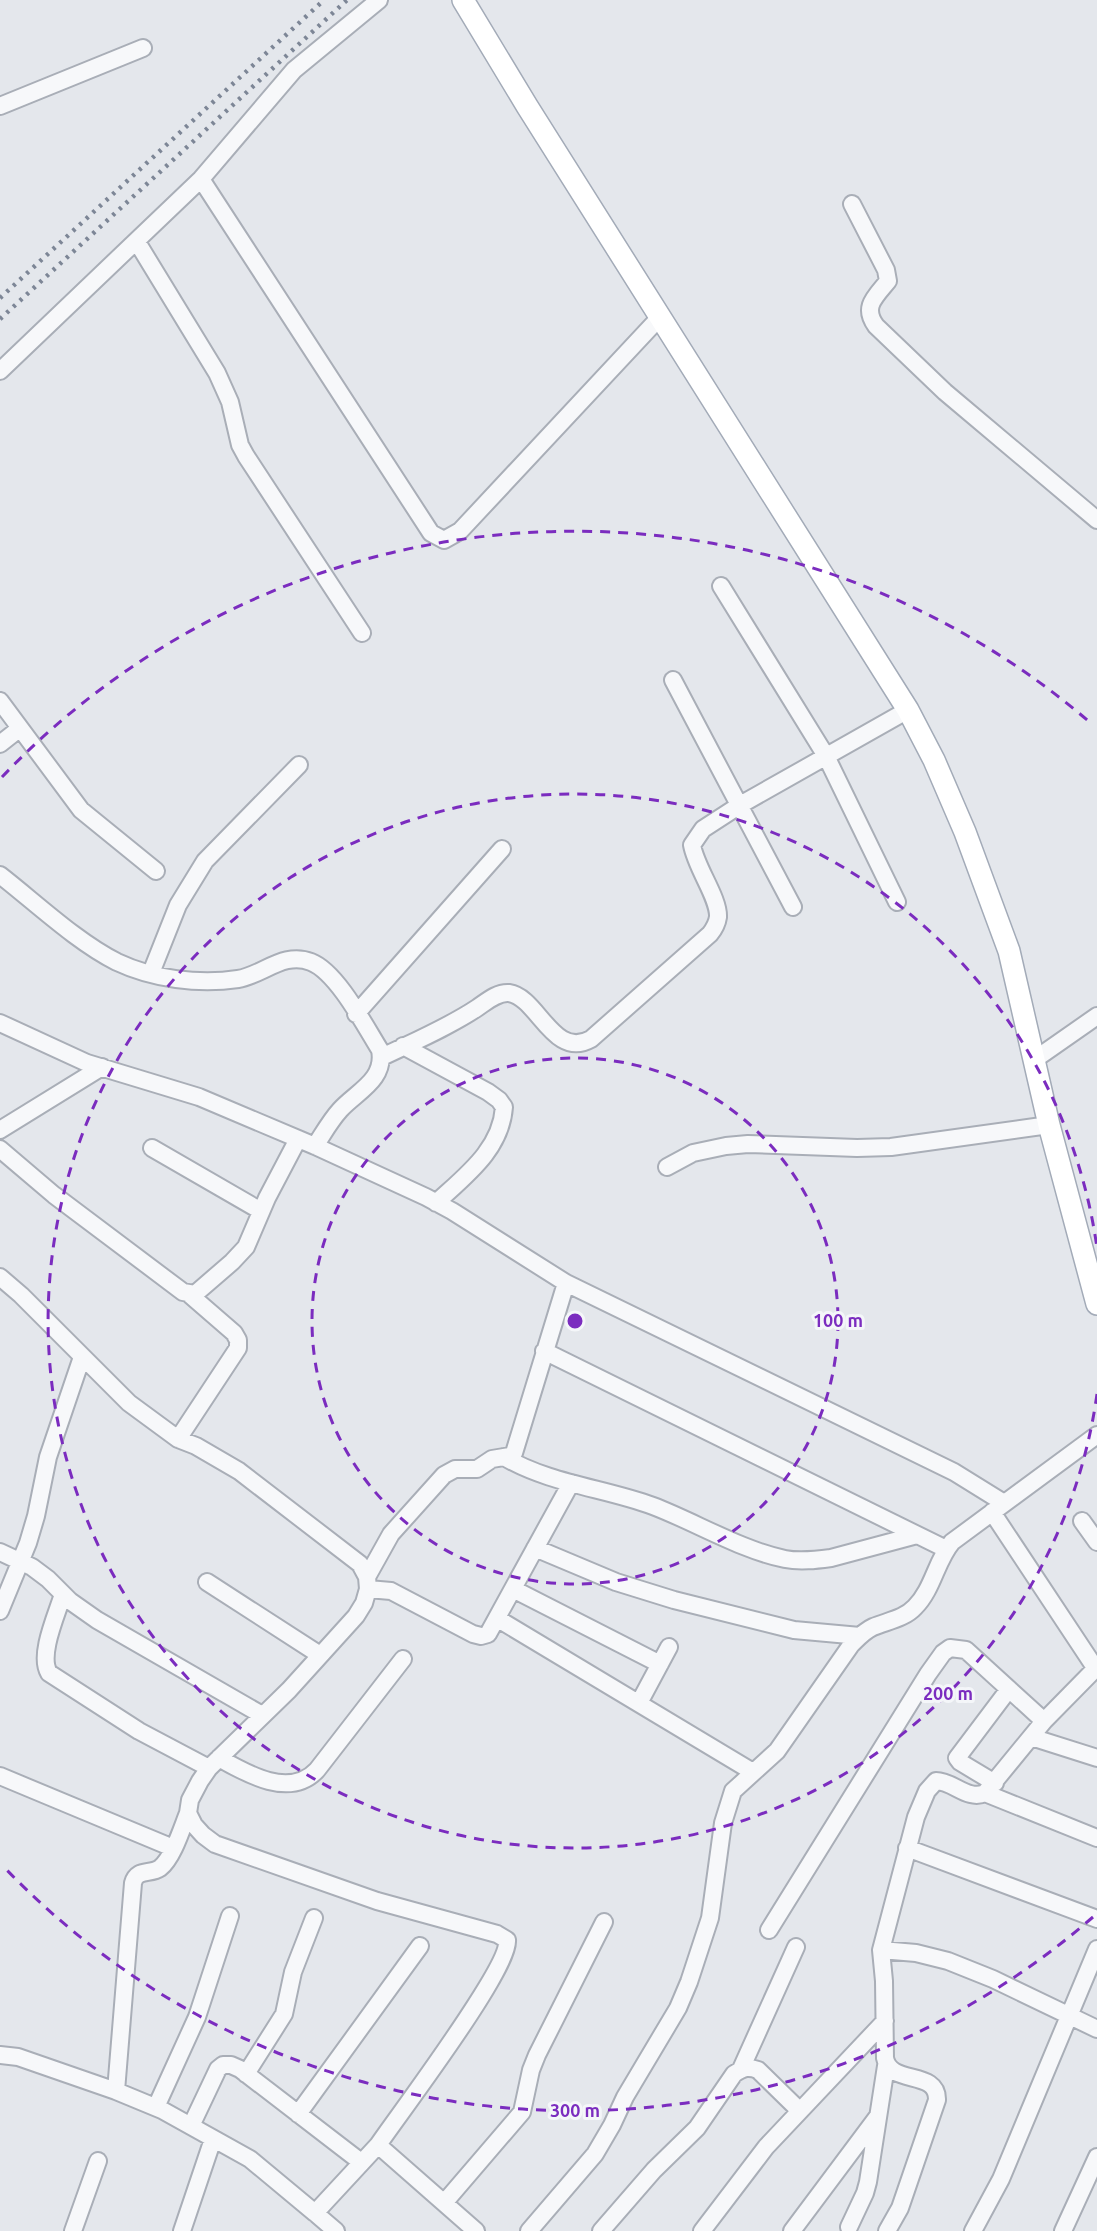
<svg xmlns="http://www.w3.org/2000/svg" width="1097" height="2231" font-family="Ubuntu,sans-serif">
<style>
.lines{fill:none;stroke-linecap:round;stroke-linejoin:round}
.minor-casing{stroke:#a9aeb7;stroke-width:20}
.major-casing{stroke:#a3abb8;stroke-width:24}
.minor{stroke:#f7f8fa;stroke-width:16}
.major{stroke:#fff;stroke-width:21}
.rail{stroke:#7d8696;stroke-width:4.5;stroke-dasharray:3 6;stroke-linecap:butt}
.ring{fill:none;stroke:#7b2cbf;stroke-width:3;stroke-dasharray:10 8}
.centre{fill:#7b2cbf;stroke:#f4f6f9;stroke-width:3}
.ring-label{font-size:18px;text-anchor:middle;font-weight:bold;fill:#7b2cbf;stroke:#f4f6f9;stroke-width:6;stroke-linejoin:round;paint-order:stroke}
</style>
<rect width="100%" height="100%" fill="#e4e7ec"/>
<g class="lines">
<defs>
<path id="minor" d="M0,106L143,48
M201,179L431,533L444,540L460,531L660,317
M852,204L886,270L888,281C875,297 862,307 876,326L945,392L1097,520
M137,242L217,373L230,402L240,445L246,456L362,633
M0,371L201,179L294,70L379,0
M721,586L826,756L897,902
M673,680L793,907
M0,701L81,810L156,871
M0,744L19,729
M0,875C36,903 77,942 117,962C153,979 199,985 238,979C263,975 284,951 311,962C337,972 365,1026 380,1050C386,1080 356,1092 340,1110C330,1121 323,1134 315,1146
M151,973L178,905L205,861L299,765
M356,1014L502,849
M0,1023L87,1063L199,1097L315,1146L426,1197L452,1211L566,1283L954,1472L1004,1503
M403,1046L488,1092L499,1100L504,1107C501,1150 465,1176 436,1203
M382,1057C413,1042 447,1028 477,1008C486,1002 497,992 509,993C538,997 553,1060 591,1039L710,934C714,929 717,924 718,917C719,898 696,868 692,845L703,829L740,805L908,710
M1034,1060L1097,1016
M0,1130L102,1067
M152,1148L261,1211
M0,1149L54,1195L183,1292L195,1294L232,1262L246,1247L267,1198L298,1139
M667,1167L693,1153L726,1146L748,1144L857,1148L891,1147L1049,1125
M0,1277L21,1295L129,1403L178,1439L196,1446L239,1471L360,1564L367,1577L368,1589L364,1603L356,1616L289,1690L209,1768L200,1781L190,1800L188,1813L194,1825L203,1835L215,1844L377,1901L497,1934L507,1940C511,1967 399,2114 378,2145
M544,1351L946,1549
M178,1439L238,1348V1340L234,1333L189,1294
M504,1457C550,1484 604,1488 653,1506C695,1522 741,1550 785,1559C800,1562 816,1560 831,1558L917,1535
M992,1512L1096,1669
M1082,1521L1097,1542
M535,1548L616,1582L674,1600L794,1630L860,1636
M0,1552L32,1567L48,1579L70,1601L97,1620L262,1715
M367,1577L391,1534L444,1475L455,1469H477L492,1459L510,1456L514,1453L566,1283
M207,1582L320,1655
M368,1589L391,1591L473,1634L481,1636L488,1634L571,1483
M513,1589L660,1664
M63,1594C57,1614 38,1655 49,1673L139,1731L209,1768
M0,1611L28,1543L36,1516L48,1457L82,1357
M498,1619L753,1772
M639,1703L669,1647
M1031,1737L1097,1758
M219,1758C247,1774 290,1799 317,1770L403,1659
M0,1776L173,1848
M995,1783L960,1762L957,1758L1009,1689
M985,1793L1097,1838
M907,1848L1097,1919
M769,1930L928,1674L943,1653L950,1648L966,1650L1044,1721
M881,1950L916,1953L948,1961L993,1979L1097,2029
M0,2055L18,2057L116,2091L162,2110L250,2159L315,2213L378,2145L476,2231
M741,2069L796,1947
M246,2074L284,2014L293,1972L314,1918
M116,2091L133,1883C137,1868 150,1875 160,1868C173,1858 182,1828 188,1813
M156,2107L197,2017L230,1916
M298,2114L420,1946
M191,2126L218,2069L223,2065H231L240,2069L361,2162
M444,2203L522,2112L531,2070L537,2055L604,1922
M315,2213L336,2231
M849,2227L865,2193L868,2182L886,2066
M73,2231L98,2161
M182,2231L213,2139
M529,2231L595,2154L612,2125L625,2097L678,2008L689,1982L710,1918L723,1823L733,1791L777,1751L851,1645C858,1638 864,1631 873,1627C887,1621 904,1619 915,1607C933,1589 936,1561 952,1542L1097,1435
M601,2231L654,2170L697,2128L734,2074C743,2068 748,2066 758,2070L800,2111
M702,2231L766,2147L885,2021
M792,2231L878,2116
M887,2231L900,2208L937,2100C938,2069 890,2086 885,2058L884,1981L881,1950L916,1817L927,1791L936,1781C953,1781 968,1801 985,1793L1044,1721L1097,1667
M973,2231L1001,2179L1097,1949
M1063,2231L1097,2157"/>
<path id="major" d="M463,0L527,106L908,710L934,760L965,832L1009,951L1049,1125L1097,1304"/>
</defs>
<!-- minor casing -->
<use href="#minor" class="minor-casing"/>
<!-- major casing -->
<use href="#major" class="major-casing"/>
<!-- minor -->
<use href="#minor" class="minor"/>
<!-- major -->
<use href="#major" class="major"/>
<!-- rail -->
<path class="rail" d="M0,298L324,0
M0,319L347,0"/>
</g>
<!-- distance rings -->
<g class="ring">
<circle cx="575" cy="1321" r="263"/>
<path d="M1097 1394A527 527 0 1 1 1097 1248"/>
<path d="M1093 1917A790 790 0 0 1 2 1865M2 777A790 790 0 0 1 1093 725"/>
</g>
<circle cx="575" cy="1321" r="9" class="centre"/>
<g class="ring-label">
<text x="838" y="1327">100 m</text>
<text x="948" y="1700">200 m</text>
<text x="575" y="2117">300 m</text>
</g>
</svg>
